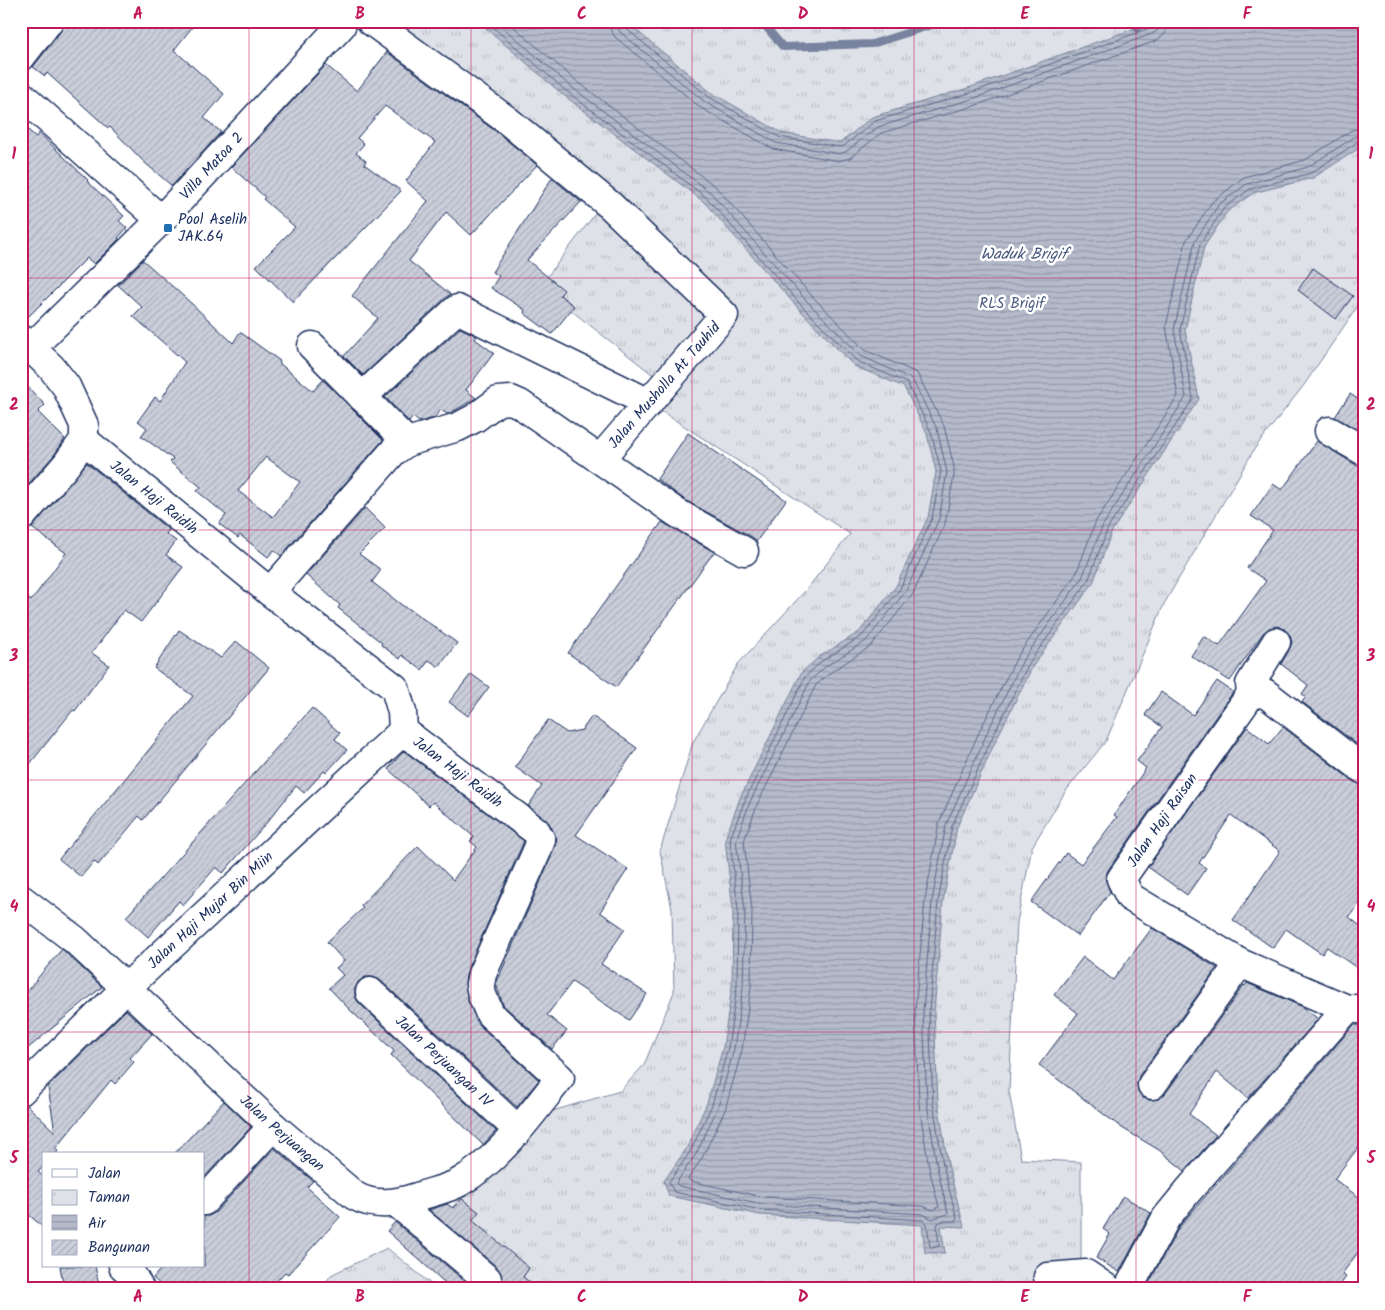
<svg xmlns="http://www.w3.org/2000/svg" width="1385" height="1310" font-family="Kalam,sans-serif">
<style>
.park{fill:url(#park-tufts);stroke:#7c88a2}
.water{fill:url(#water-rules);stroke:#77839f}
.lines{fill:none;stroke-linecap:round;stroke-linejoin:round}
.shore{stroke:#596789;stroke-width:1}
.stream{stroke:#77839f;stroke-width:8}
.building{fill:url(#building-hatch);stroke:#1b2f5e;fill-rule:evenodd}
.street-casing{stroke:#1b2f5e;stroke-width:31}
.secondary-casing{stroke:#1b2f5e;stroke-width:31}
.street{stroke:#fff;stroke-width:28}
.secondary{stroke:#fff;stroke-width:28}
.grid{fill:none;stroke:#c2185b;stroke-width:1;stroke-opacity:0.55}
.poi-dot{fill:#1f6fb2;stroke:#fff;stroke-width:2}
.labels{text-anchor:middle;stroke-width:5;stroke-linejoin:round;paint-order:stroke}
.street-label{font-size:15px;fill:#1b2f5e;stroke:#fff}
.poi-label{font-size:15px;fill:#1b2f5e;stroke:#fff;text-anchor:start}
.park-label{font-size:15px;fill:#4c5c80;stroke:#fff}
.water-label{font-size:16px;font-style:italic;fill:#49597e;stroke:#fff}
.neatline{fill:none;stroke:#c2185b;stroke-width:2}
.grid-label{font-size:16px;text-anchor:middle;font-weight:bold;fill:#c2185b}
</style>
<defs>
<pattern id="park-tufts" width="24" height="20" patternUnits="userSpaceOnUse" patternTransform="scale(1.25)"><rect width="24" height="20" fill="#dee1e7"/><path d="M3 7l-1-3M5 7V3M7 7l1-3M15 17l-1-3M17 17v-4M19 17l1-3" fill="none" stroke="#bec1c9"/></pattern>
<pattern id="water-rules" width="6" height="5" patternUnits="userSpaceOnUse" patternTransform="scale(1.25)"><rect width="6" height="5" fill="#b5bbca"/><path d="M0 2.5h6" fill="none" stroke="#9298a7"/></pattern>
<pattern id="building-hatch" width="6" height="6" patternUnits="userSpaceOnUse" patternTransform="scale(1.25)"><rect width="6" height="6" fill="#caceda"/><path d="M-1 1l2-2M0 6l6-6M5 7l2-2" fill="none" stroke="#adb1be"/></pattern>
</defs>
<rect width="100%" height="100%" fill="#fff"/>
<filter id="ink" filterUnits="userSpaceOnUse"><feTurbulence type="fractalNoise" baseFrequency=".02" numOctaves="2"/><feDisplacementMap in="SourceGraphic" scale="10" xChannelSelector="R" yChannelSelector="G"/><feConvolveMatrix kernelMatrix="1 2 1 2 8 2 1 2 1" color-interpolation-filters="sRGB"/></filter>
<g filter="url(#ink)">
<!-- park -->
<path class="park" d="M391,21H784L846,31L875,21H1364V297L1304,385L1255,448L1164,604L1106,741L1065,792L1032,847L1017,922L1009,1091L1021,1159L1081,1162V1259L1073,1289H535L453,1206L549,1112L620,1091L644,1065L674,992L672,909L660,851L693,742L738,664L806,590L850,534L661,411L671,389L540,286L608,197Z
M387,1248L437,1289H321L331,1275Z"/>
<!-- water -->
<path class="water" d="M478,21H625L712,93L782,133L840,143L872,117L968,88L1155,21H1364V145L1313,178L1253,193L1227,212L1204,247L1185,330L1199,399L1112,531L1093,583L1033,666L997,738L957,827L943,902L934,1012L938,1102L948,1164L964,1227L941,1226L945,1253H925L922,1225L760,1215L669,1196L664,1181L686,1149L707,1103L723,1047L732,986L733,910L725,839L740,798L801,673L819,657L859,632L896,586L928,517L936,472L927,434L904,387L854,366L798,308L704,202L562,94Z"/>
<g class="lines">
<!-- shore -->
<path class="shore" d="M486,21L565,90L707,198L801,305L857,361L907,383L931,432L941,471L932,518L900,589L862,636L822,661L805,677L745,800L730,839L738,910L737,986L728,1048L712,1105L690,1152L669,1182L674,1192L761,1210L923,1220L927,1224L930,1246L932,1248L939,1246L937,1227L938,1223L942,1221H955L957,1219L943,1165L933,1103L929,1012L938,902L952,826L993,736L1029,663L1088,581L1108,528L1193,399L1180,329L1200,244L1224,208L1250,189L1311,173L1359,141H1364
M496,21L569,85L711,193L806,300L861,356L912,379L937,429L947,472L939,519L906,591L866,641L826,666L810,681L750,802L736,840L745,910L743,987L734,1049L718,1107L696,1154L676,1183L679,1186L762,1204L923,1214L932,1219L948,1214L937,1167L927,1103L923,1011L932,901L946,825L987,733L1023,660L1082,578L1103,525L1186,397L1174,329L1195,241L1219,204L1247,184L1308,167L1356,136L1364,134
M507,21L574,79L716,187L811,295L865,350L917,373L944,426L954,467V476L945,524L913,594L871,646L831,672L816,685L757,805L744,841L752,910L751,987L742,1050L725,1110L702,1158L688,1179L690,1181L763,1197L923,1206L933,1210L939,1207L929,1168L919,1104L915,1011L925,900L939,823L980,730L1017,657L1076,574L1096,521L1178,396L1166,326L1186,241L1212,202L1244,177L1305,160L1352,130L1364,127
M609,21L610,29L615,37L701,108L773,149L839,161L850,158L881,133L974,106L1156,41L1165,34L1168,21
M616,21L617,27L620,32L705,102L776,143L840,154L847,151L878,127L972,99L1152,34L1158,30L1160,21
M623,21L624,27L709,97L779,137L840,147L844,146L875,121L970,93L1150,28L1154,26V21"/>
<!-- stream -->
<path class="stream" d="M761,21L783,47L872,44L944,21
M1134,21L1137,28"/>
</g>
<!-- building -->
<path class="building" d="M64,21H94L105,30L112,21H197L174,50L224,94L204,118L221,132L172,186L144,162L110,127L108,128L47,73L45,76L33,67L61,31Z
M387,52L498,133L537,165L471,235L446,212L409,261L450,294L363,375L344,356L378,318L352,296L428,201L406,181L435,142L385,106L357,138L364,144L356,153L366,161L364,164L401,191L293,302L256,266L295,227L263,199L265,197L231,167L326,65L357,91Z
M21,124L36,137L39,133L88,180L87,181L124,216L119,221L127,228L118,238L119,239L94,264L87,258L21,324Z
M552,178L581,202L527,260L564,290L560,295L574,306L552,334L524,313L525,310L491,288L499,276L492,272Z
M143,260L192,304L233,343L240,332L280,361L279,363L313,391L323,380L383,440L281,556L274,550L268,557L240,535L238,538L219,524L226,515L197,491L201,487L170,462L173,459L141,436L147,428L138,421L155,397L160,401L185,362L133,316L142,307L118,285ZM266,457L300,482L273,517L238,491Z
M1313,268L1353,296L1336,319L1298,290Z
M460,328L477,336L475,339L494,353L466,390L476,398L452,412L447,414L441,410L434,418L419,422L413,417L409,422L385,397Z
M21,380L45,405L38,412L65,439L54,455L21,493Z
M1350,394L1364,403V433L1335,417Z
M688,433L786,500L756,542L752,537L685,500L657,479Z
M1317,441L1356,465L1364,467V737L1358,745L1302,702L1306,697L1302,694L1308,685L1281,664L1289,650L1292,643L1290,635L1284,629L1277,626L1269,628L1263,633L1230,681L1191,656L1204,636L1219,646L1266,581L1247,568L1273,530L1251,516L1273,484L1282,490Z
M87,463L169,530L166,534L176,541L166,555L183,567L141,622L124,610L92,653L109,665L75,711L73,710L21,775V591L31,601L66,553L32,528Z
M365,508L385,528L359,554L381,570L372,582L407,609L408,608L457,643L439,667L429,660L422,670L402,655L400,659L381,645L382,643L338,608L340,605L306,575Z
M662,522L714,552L616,687L568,653Z
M179,630L221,658L236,641L269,668L143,820L139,816L98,865L94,861L81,877L59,859L193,696L154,668Z
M471,674L489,687L468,716L449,702Z
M1217,681L1233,692L1108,870L1105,878L1110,892L1078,936L1031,902L1066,853L1081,864L1117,817L1114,815L1146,768L1137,761L1162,727L1145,715L1161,692L1193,715Z
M312,708L340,733L335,739L347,750L326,773L324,771L304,793L296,786L268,821L223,873L216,867L183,905L179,901L148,937L126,917Z
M592,716L637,748L576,835L628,869L600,912L625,929L601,964L647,994L629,1020L572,982L547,1015L567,1031L552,1049L503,1005L496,984L551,857L557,839L549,823L528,806L542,786L515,767L548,720L567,733L582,730Z
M1247,727L1269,744L1283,727L1354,782L1364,785V897L1349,917L1364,929V973L1327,947L1322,954L1286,929L1273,948L1233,920L1280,851L1231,815L1199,863L1206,868L1187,895L1148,867Z
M404,751L524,841L468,968L465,981L468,1001L479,1025L539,1080L517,1107L380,980L373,977H365L358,982L355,989V997L359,1003L496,1131L483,1145L391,1055L394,1051L350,1010L329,988L343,975L336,968L344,961L327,942L363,908L361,905L418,846L453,880L477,847L470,841L474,837L433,802L429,806L388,769Z
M1152,928L1217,968L1139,1076L1137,1083L1138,1091L1143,1098L1150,1100L1158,1099L1165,1094L1244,985L1245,986L1247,983L1303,1007L1318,1019L1248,1098L1217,1072L1189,1114L1216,1135L1185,1171L1159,1150L1122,1128L1039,1065L1078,1013L1054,995L1083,957L1113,980Z
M62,949L102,987L21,1054V998Z
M126,1010L152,1034L130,1058L134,1062L115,1084L111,1080L55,1149L58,1151L56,1154H44V1166L38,1172L44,1177V1228L21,1208V1106L27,1105L55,1132L48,1087Z
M1354,1025H1364V1140L1334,1179L1364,1201V1244L1342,1274L1346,1277L1337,1289H1163L1149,1283L1179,1227Z
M224,1101L251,1127L204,1178V1154H174Z
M274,1148L313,1181L307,1187L340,1217L288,1274L285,1272L269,1289H165L153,1278L163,1266H204V1216H209L216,1212Z
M1123,1196L1151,1213L1119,1272L1096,1258L1110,1234L1103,1229Z
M462,1199L479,1212L472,1220L529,1268L523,1277L538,1289H499L502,1281L501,1273L497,1267L429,1210L447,1204L453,1208Z
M395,1222L474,1289H452L387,1231Z
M60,1266H95L100,1289H64Z"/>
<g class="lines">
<defs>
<g id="street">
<path d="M371,21L508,121L611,206L724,315L600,459"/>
<path d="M21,57L49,21"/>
<path d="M21,95L161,220"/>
<path d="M312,346L407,442"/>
<path id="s1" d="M32,347L161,220L341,26L343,21"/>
<path d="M362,397L457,309L649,403"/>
<path d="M1329,431L1364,451"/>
<path d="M270,592L393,452L407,442L458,427L475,418L498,401L511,400L520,404L677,513L744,551"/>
<path d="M1251,694L1250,684L1276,642"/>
<path d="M1364,770L1265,693L1251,694L1121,879L1130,897L1240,963L1347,1009H1364"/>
<path id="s2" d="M21,899L75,940L273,1126L355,1196C375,1207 396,1204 417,1197C431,1192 448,1189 460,1182C501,1158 531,1114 560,1078L490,1014L482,995L480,984L482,974L537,851L541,840L536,831L403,731L402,712L395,688L270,592L84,440"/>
<path id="s3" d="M370,992L518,1130"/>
<path d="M1152,1085L1240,963"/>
<path id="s4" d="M21,1091L127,987L403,731"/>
<path d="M204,1201L273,1126"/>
<path d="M397,1203L487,1279"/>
<path d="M123,1266L131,1273L140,1289"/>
<path d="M1048,1277L1086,1274L1108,1289"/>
<path d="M1128,1289L1166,1218L1188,1191L1347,1009"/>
</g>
<path id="secondary" d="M21,339L51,367L66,386L84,425V440L66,465L21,517"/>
</defs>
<!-- street casing -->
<use href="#street" class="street-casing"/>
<!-- secondary casing -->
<use href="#secondary" class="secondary-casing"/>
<!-- street -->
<use href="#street" class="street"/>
<!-- secondary -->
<use href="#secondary" class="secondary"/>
</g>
</g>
<!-- grid -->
<path class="grid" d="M249,21V1289M471,21V1289M692,21V1289M914,21V1289M1136,21V1289M21,278H1364M21,530H1364M21,780H1364M21,1032H1364"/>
<!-- markers -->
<rect class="poi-dot" x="163" y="223" width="10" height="10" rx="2.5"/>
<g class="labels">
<!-- street labels -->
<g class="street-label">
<text dy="5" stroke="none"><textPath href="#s1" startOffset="255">Villa Matoa 2</textPath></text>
<text transform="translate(664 385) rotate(-49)" y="5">Jalan Musholla At Tauhid</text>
<text transform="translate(154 497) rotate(39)" y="5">Jalan Haji Raidih</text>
<text transform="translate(458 772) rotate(37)" y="5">Jalan Haji Raidih</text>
<text transform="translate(1162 820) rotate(-55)" y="5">Jalan Haji Raisan</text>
<text dy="5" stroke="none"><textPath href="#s4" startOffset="262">Jalan Haji Mujar Bin Miin</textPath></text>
<text dy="5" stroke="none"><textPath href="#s3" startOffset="101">Jalan Perjuangan IV</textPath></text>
<text dy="5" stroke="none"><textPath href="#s2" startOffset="351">Jalan Perjuangan</textPath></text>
</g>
<!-- poi labels -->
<g class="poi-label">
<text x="178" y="224">Pool Aselih<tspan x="178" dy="17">JAK.64</tspan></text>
</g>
<!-- park labels -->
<g class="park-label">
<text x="1012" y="308">RLS Brigif</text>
</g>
<!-- water labels -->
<g class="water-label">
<text x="1024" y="259">Waduk Brigif</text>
</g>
</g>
<!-- margin -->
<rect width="1385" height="1310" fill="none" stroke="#fff" stroke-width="55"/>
<!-- legend -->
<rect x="42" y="1152" width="162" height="115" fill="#ffffff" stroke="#a4acbf"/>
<rect x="52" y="1169" width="25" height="8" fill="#ffffff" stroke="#a4acbf"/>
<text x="88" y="1178" font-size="15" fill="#1b2f5e">Jalan</text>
<rect x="52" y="1190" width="25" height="15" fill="url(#park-tufts)" stroke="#a4acbf"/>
<text x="88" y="1202" font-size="15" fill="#1b2f5e">Taman</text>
<rect x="52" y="1215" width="25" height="15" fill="url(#water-rules)" stroke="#a4acbf"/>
<text x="88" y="1228" font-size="15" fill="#1b2f5e">Air</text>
<rect x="52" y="1240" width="25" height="15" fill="url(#building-hatch)" stroke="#a4acbf"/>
<text x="88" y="1252" font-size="15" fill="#1b2f5e">Bangunan</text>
<rect x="28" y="28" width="1330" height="1254" class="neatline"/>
<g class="grid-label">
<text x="138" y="19">A</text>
<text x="360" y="19">B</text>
<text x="582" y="19">C</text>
<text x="803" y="19">D</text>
<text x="1025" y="19">E</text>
<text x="1247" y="19">F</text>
<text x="14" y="159">1</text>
<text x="1371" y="159">1</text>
<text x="14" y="410">2</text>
<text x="1371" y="410">2</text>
<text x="14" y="661">3</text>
<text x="1371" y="661">3</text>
<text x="14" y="912">4</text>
<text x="1371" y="912">4</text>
<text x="14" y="1163">5</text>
<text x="1371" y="1163">5</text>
<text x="138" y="1302">A</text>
<text x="360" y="1302">B</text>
<text x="582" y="1302">C</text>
<text x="803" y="1302">D</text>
<text x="1025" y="1302">E</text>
<text x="1247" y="1302">F</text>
</g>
</svg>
